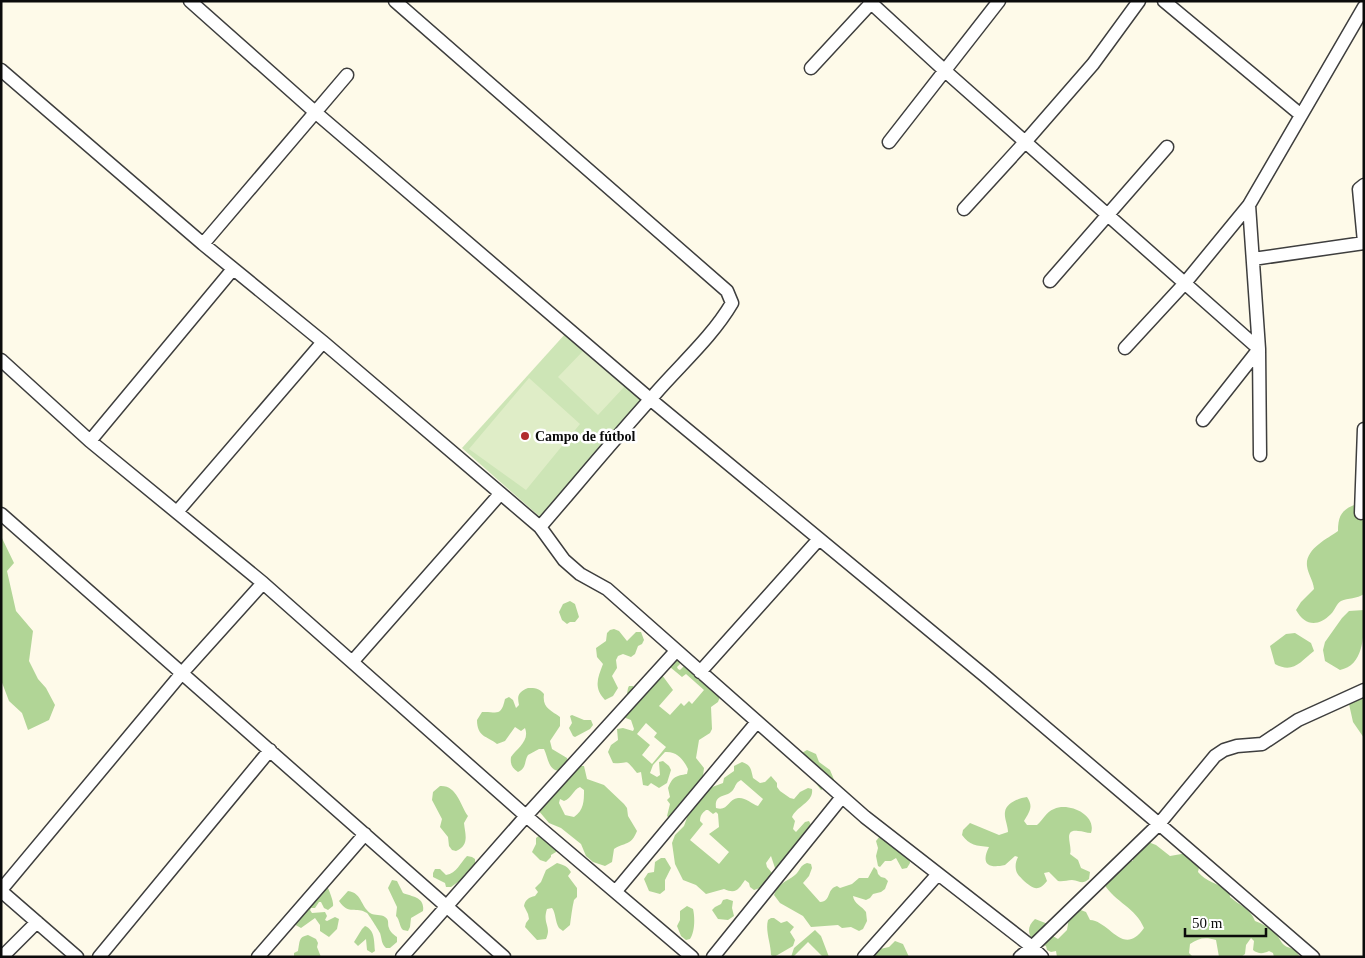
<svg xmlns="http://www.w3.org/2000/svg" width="1365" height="958" font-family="Georgia,serif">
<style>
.green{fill:#cde5b6}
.forest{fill:#b1d596;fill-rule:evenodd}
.pitch{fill:#dfedc7}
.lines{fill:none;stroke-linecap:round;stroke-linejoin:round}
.minor-casing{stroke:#3e3e3e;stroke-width:15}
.minor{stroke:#fff;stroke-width:12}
.poi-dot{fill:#b12c2e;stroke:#fff;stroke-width:2}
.labels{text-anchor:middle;stroke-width:5;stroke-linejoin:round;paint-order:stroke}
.poi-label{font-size:14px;font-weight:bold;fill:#0b0b0b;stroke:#fff;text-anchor:start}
</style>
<rect width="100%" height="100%" fill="#fefae9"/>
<!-- green -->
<path class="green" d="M566,333L643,400L540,517L462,448Z"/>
<!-- forest -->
<path class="forest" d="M1364,501V594C1357,599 1348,598 1341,601C1336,604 1335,610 1331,614C1318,627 1305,626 1296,610L1301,602L1314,589C1313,580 1308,574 1307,566C1305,549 1327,539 1338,531C1338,510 1346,508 1364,501Z
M1,536L14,563L7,571L16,611L33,631L29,661L38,679L46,688L55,705L49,720L28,730L22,713L9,701L1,680Z
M570,601L575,604L579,617L575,622H570L567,624L562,620L559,612L563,604Z
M1364,610C1364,633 1365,665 1340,670L1325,661L1323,650L1325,642L1342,618L1349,611Z
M614,629L619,631L627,641L636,632H641L644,640L642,644L638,646L635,654L631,657L623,654L618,656L616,660L617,668L612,676L618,688L613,696L605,700C593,688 598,677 603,664L597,657L596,648L606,641L607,633L610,630Z
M1295,633L1311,643L1314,651C1300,662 1293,674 1275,664L1270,646L1286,634Z
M678,657L680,664L677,667L678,669L680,670L685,665L721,694L718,702L711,707L712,729L710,733L699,740L696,758L704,768L703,776L672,821L667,816L670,804L667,800L670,797L668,788C673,776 676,776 687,774L688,769C683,759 677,751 665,752L653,765L650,773L657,777L660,775L659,762L663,761L669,766L671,770L667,783L659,788L651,783L648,786L643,785L641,772L637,773C623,756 630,765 613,763L608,752L611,745L618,740L617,729L623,728L633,731L634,729L631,720L623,717L628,688L629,686H633L641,697C653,694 646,683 645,675ZM670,667L682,677L686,674L704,690L692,704L689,701L684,706L681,703L670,715L659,706L673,690L662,675ZM646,723L657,733L654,737L666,747L652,764L642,755L650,745L637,734Z
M528,688C535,688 539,688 544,694C542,708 551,710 560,717V726L550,741L552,749L567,758L568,762L560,771C548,771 548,757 544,749H539L528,755C524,761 527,768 518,772C512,768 510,764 511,757C517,748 530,741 525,728L521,731L515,727L505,741L497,744C487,736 477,737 477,720L482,712C496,711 501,718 505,699L509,697L513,700L516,708L519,705C517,696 518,692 528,688Z
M1364,691V738L1353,722L1349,704Z
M572,715L584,720H591L593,725L590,729L575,737L573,736L569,728L572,723L570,716Z
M807,750L816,754L819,762L830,770L835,782L821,790L811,777L801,770L797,762L800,754Z
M742,762C751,765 751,769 753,778L760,783L765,782L771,776L777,783V787L780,791L790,798L794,799L800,792L808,788L812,789C814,802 797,806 792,817L795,821L793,829L796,832L805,822L809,821L811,825L809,829L805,831L804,835L790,850L779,868H775L771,856L766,863L767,867L773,874L763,887L754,890L750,887L749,883L745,880C739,888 737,895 724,889L706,894L696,885L683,880L675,864L672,843L675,835L684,826L689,812L707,789L723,783L724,778L734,771V766ZM741,780L763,799L758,806C752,804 745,797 738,798C728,799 728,812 716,808C714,793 727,798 733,790C736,786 735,783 741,780ZM706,810H708L713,814L716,812L718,814L719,827L709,834L729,852L719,864L690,840L703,824L700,821C700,816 702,813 706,810Z
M580,766H584L587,779L604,785L624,804L627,808L628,816L637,831C631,846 625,842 614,849L612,862L605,866L593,862L586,856L581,844L561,828L549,823L538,810ZM580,787L584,790C584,801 584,810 574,817L565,815L559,803L560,799L564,801C572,798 573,790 580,787Z
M440,786C457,785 460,805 468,816L464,823C465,834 470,845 456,851L452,850L449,846L448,837L440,827L442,819L432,800L433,792Z
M1027,797C1034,807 1029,812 1024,821L1027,825H1037C1043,820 1046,812 1054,809C1069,802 1097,815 1091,833C1086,833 1083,831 1078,831C1062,829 1073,846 1070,854L1078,860L1081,868L1090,872L1089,879C1082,885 1080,881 1072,880C1067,880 1063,882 1058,881L1049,872L1044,873L1047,881C1038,893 1032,888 1023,880C1020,876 1017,875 1016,870C1015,865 1016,861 1018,857L1015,856L1005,865C987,869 981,863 989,847C977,846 969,845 962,835L963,830L970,823L999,835L1008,832C1008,826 1004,818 1005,812C1006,803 1019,798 1027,797Z
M540,835L556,849V852L551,855V857L546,862L540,860L532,852L536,844V838Z
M880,836L909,854L910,863L907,868L902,869L896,858L891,861H885L880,867L878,866L876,856L878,848L876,841Z
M1148,842L1156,845L1170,856L1187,853L1200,863L1198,872C1206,881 1217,885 1229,888L1230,897C1240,906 1250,908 1255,921C1261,923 1272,929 1276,934C1283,943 1281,946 1294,949L1300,957H1274L1273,953L1269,951C1263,954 1258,954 1253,950L1254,941L1251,938L1246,945L1245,954L1241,957H1219L1216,940C1205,937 1199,938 1190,944L1189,953L1193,957H1057L1056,951L1051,952L1047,950L1046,946C1032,943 1022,931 1035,919L1048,924L1051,935L1058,939L1067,930L1070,912L1078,909L1086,912L1090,920C1110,921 1123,958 1144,928C1136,908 1115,902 1104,884L1121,861H1133L1132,853Z
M467,856L472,857L475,859V864C471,867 469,872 464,875L462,883L458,882L451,887H446L445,883L433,877V873L435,869H440L446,875C457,873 460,863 467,856Z
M661,858H665L671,868L665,880V890L660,894L649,891L644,879L648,873L654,872L655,862Z
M557,863C564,865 567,866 571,872L568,876L577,888V897L574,900C572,909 571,917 570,925L563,931L559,928C555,922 556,913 552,908L547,909C542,924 552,926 546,939L537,940L525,927L526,923L529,919L528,914L524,906C525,900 529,897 535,896L538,892L535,888L541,882L546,870Z
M807,863L811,864L812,868L809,876L803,883L820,902C832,901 826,889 837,886L840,888L852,884L859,878H868L874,867L877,870L878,874L881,877L885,878L888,881L885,889L881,892L873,894L870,898L866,900L853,896C854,904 862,906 866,912L867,921L863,929L859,931L851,927L842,928L838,925L811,927L803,916L780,903L774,895C778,883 786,882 795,875C800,871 800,865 807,863Z
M392,880L397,881L403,893C413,897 425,897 423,911L411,918L410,927L408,931L403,930C399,926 400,920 396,916L397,907L388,888Z
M327,886C329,890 334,902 333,906L328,910L324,908L321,902H319L315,908H311L310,910L312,913L325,912L327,916L325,920L327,921L335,917L339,919L337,929L329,937L320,931V925L315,918L301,928L292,923V907L302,900Z
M348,891C362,893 360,905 370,913C375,916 381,914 385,917C390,920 387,924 389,928C390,932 394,935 397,937V942L390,948H386C381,943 382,939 380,933C379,931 369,915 367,913C356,906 349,916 339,901Z
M727,899L733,901L732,908L734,916L728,920L718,919L712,910L715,907L721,904L723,900Z
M687,906L693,909C695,917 695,932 690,939L686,940L681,936L677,926L680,920V911Z
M771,918H774L781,923L787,921L794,927L790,932L795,940L793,946L774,957L771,955C771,944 765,931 768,920Z
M365,926C375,930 374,941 375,951L372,953L367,950L366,939L358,946L354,942L362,929Z
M815,930L821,936L829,957H823L808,942L793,957H791L794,948Z
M308,935L316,939L318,943L317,947L321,957H294V953L298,951C300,942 298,937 308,935Z
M895,941L903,944L909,957H869L873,953L878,952L880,949L889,947Z"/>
<!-- pitch -->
<path class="pitch" d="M585,349L625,386L598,415L558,377Z
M529,378L580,424L526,490L469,449Z"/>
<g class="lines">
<defs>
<path id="minor" d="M190,1L315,112L650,399L985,676L1159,824L1313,957
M395,1L727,291L732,303C712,337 681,364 655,394C616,437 578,483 540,527
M869,1L944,70L1259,349L1203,420
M1164,1L1301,115
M811,68L873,1
M1,70L203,244L323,342L540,527L564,560L580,574L607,589L865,817L1032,947L1042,957
M889,142L999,1
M1364,185L1359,189L1364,242
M964,209L1026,141L1093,64L1139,1
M203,244L347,75
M1253,259L1364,243
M1050,281L1167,147
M1125,348L1185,283L1249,205
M1,360L90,441L263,583L526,816L692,957
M90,441L233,269
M1260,455L1259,349L1249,205L1364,7
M177,512L323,342
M1361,513L1364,429
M1,514L504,957
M353,661L500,494
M700,672L819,539
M1,890L182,673L263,583
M1,891L77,957
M616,891L757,722
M2,957L37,922
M99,957L270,750
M258,957L365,834
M402,957L526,816L676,651
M713,957L842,797
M864,957L938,874
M1020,957L1032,947L1159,824L1215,756L1224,750L1237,746L1262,744L1298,720L1364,690"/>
</defs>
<!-- minor casing -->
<use href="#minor" class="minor-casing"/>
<!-- minor -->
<use href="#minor" class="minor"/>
</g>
<!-- markers -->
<circle class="poi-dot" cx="525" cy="436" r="5"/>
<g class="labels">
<!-- poi labels -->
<g class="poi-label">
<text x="535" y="441">Campo de fútbol</text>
</g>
</g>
<!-- border -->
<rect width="1365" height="958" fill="none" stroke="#0b0b0b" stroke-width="5"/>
<!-- scale -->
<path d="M1185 928v8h81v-8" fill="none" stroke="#0b0b0b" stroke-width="2.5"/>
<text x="1192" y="928" font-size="15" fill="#0b0b0b" stroke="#ffffff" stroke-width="4" paint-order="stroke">50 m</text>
</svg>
